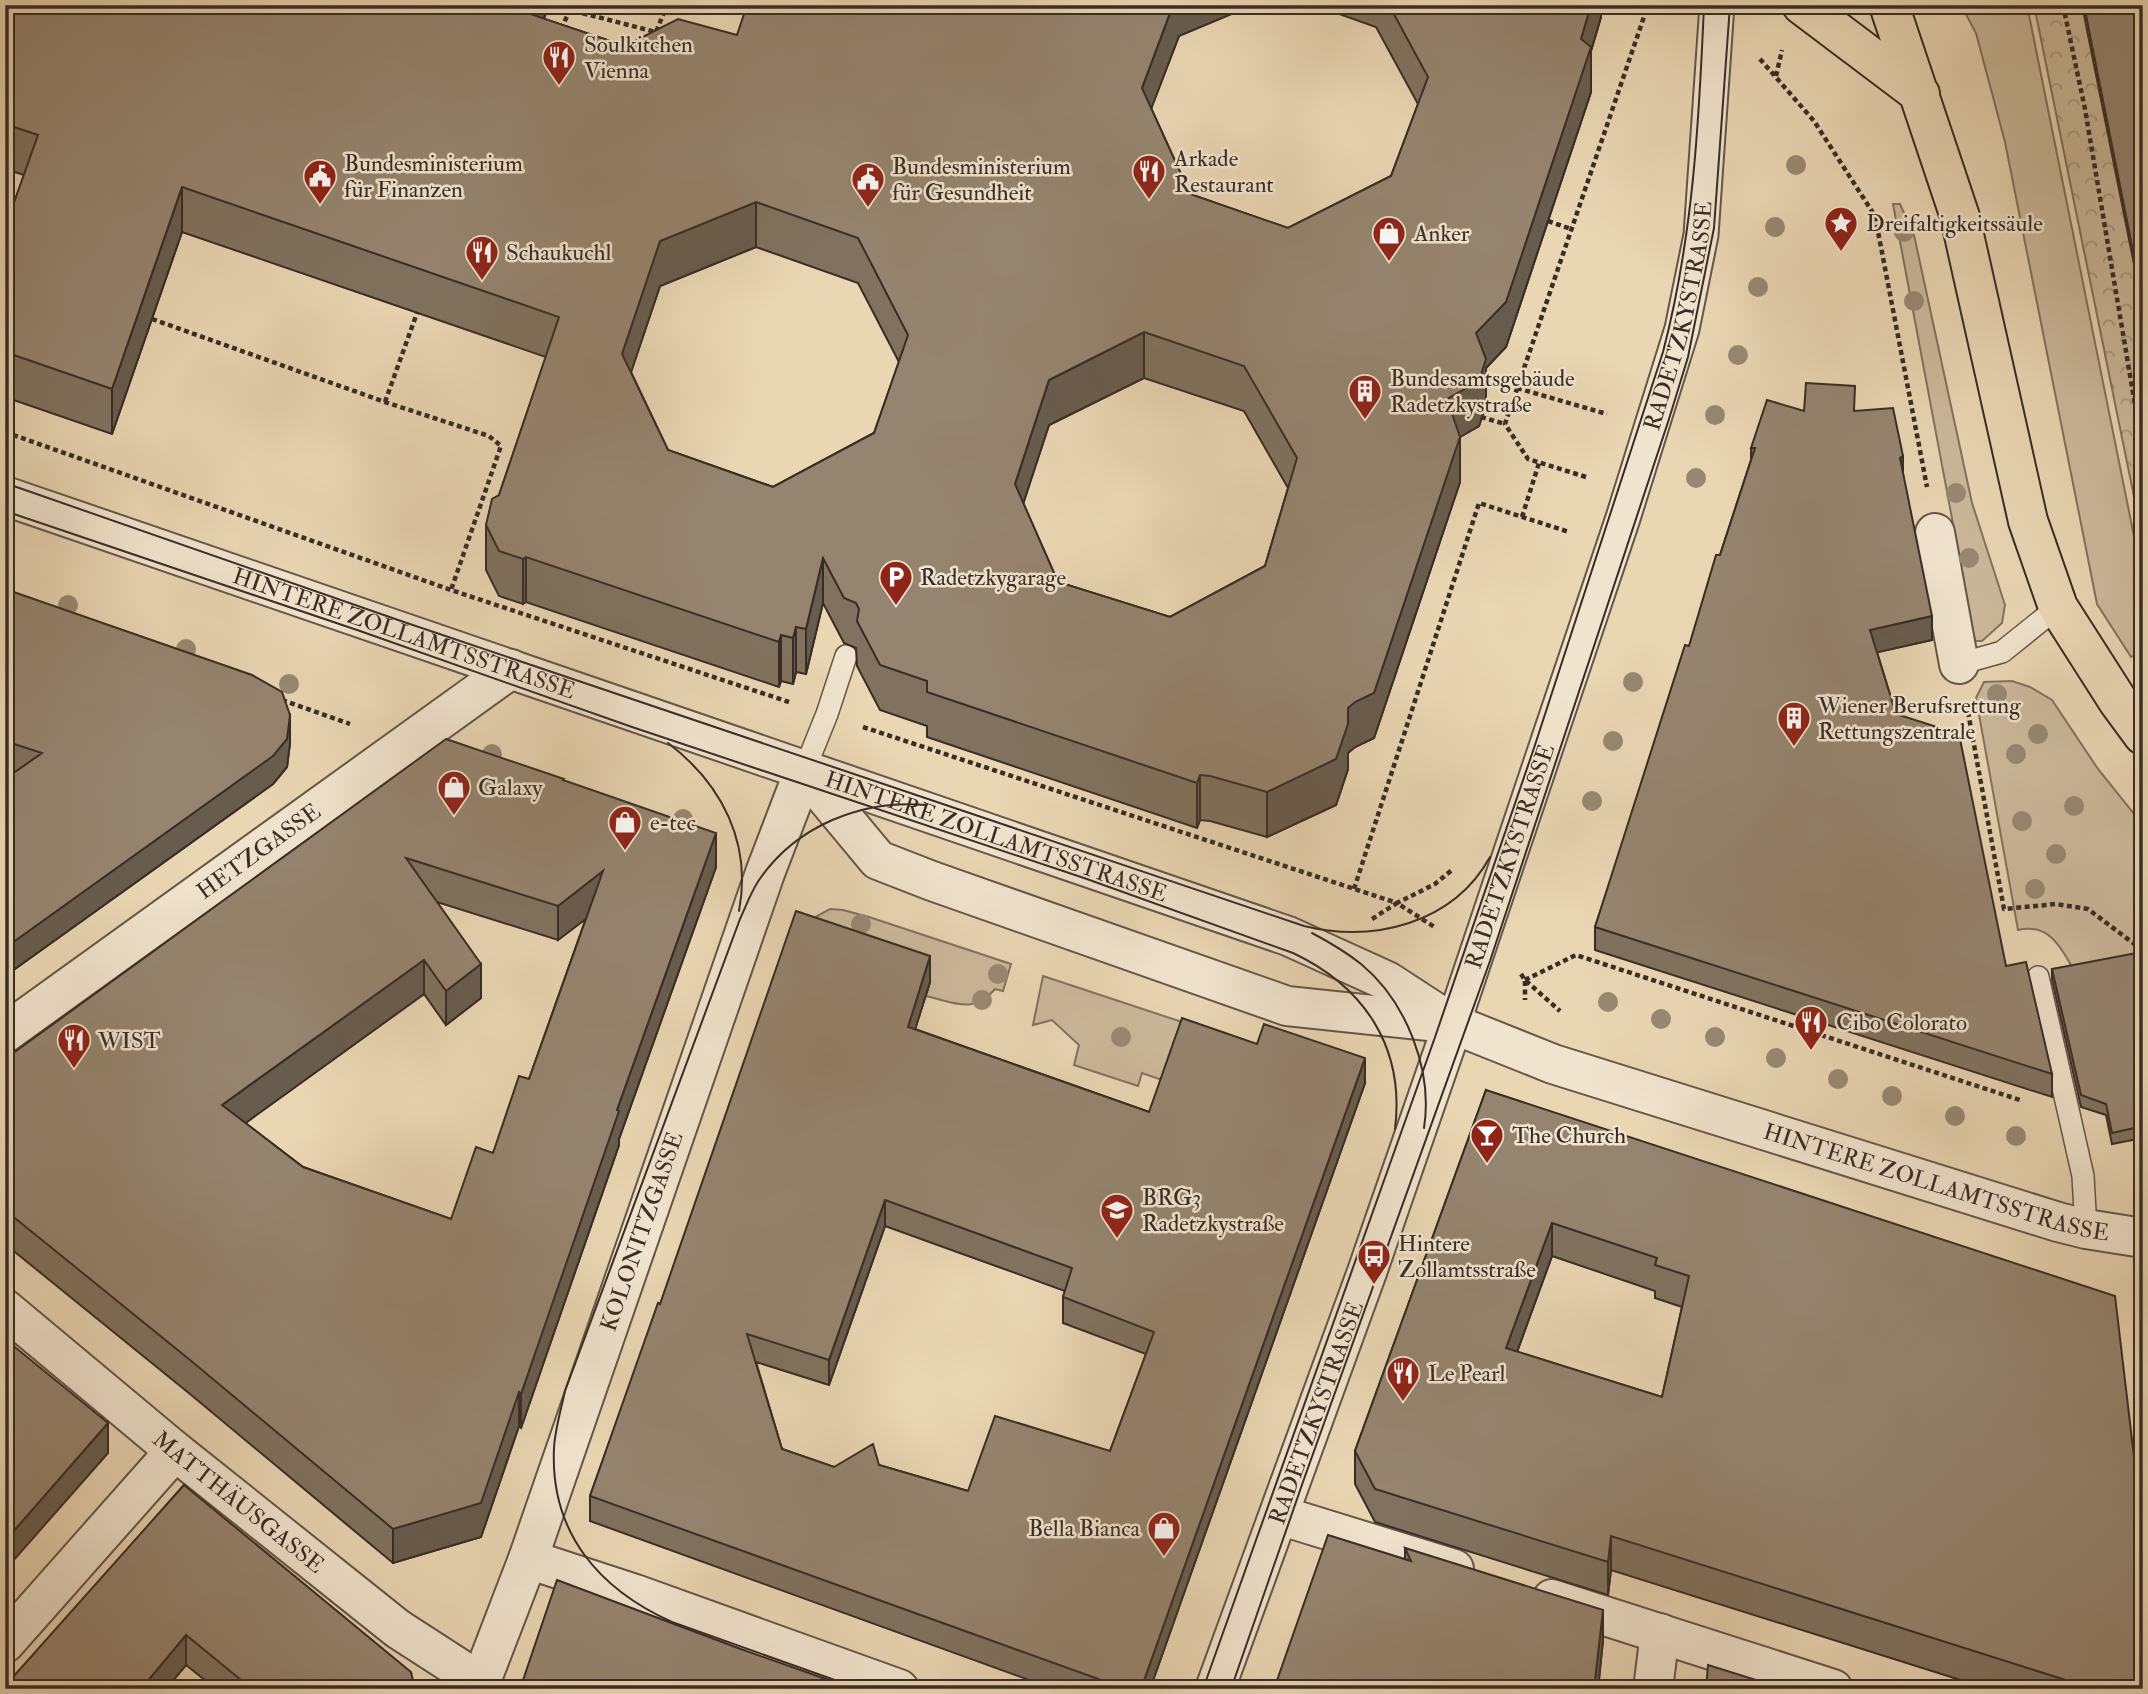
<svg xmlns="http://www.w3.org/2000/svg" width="2148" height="1694" font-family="'IM FELL Double Pica',serif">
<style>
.grass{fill:#cbb99b;stroke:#827260;stroke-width:2}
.park{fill:url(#park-crowns);stroke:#827260;stroke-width:2}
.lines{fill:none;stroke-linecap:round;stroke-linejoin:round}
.service-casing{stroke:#655649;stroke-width:24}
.pedestrian-casing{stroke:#655649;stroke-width:37}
.minor-casing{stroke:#655649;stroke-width:42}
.tertiary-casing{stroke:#655649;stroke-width:42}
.primary-casing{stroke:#392c26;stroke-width:42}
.path{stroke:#392c26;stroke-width:4.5;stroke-dasharray:5 3.5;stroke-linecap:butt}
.service{stroke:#f1e4ce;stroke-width:21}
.pedestrian{stroke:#f1e4ce;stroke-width:33}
.minor{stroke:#f1e4ce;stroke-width:38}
.tertiary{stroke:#f1e4ce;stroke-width:38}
.primary{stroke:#e9d6b3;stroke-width:38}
.tram{stroke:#392c26;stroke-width:2}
.tree{fill:#988872}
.wall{fill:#80725f;stroke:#392c26;stroke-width:2;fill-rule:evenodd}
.shaded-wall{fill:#685c4e;stroke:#392c26;stroke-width:2}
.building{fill:#95846f;stroke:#392c26;stroke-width:2;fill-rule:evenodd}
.labels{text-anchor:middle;stroke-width:5;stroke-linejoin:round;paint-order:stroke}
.poi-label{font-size:23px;fill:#392c26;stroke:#f1e4ce;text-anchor:start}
.street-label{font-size:23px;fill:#392c26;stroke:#f1e4ce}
</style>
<defs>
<pattern id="park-crowns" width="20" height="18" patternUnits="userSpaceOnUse" patternTransform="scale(1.75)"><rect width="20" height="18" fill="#cbb99b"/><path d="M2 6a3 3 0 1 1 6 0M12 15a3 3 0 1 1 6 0" fill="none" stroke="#a6977e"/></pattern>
</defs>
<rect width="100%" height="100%" fill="#e9d6b3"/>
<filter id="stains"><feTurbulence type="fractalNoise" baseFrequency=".00286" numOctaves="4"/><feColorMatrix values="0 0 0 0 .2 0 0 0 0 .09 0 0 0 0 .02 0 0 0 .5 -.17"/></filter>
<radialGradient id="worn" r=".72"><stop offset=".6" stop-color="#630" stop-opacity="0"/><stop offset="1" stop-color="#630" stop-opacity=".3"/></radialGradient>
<!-- grass -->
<path class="grass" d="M1961,5H2027L2143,581V650L2131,657L2097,604L2005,142L1976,33Z
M1893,204H1900L1914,235L1972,503L2005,605L2002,623L1982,641H1975Z
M2012,681L2030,687L2052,700L2098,769L2143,825V963L2077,976C2063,951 2051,922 2018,930L1976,698L1984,682Z
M830,909L843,910L869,917L1011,964L1003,991L995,989C974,1015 953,1002 926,996L930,982L808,921Z
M1043,976L1185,1023L1165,1081L1142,1073L1138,1086L1074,1065L1079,1045L1052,1020L1033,1025Z"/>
<!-- park -->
<path class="park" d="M2034,5H2143V541Z"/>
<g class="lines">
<defs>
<path id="service" d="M1959,664L2002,652L2058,607
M804,771L827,714L846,656
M2038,977L2083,1176L2086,1229"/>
<g id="pedestrian">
<path id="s1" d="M1453,1024L1623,518L1682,329L1701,235L1717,5"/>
</g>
<g id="minor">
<path d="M1935,533L1959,664"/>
<path id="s2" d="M5,1033L511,669"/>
<path id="s3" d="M5,1309L175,1451L398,1629L480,1682"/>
<path d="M1279,1515L1454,1569"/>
<path d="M528,1559L635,1594L899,1689"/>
<path d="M1552,1599L1833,1689"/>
<path d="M5,1643L175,1451"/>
<path id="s4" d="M478,1689L528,1559L765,873L804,771"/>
<path d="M1653,1689L1660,1633"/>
</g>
<g id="tertiary">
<path id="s5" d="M5,496L1288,936L1387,981L1453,1024L1553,1064L2058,1222L2086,1229L2143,1238"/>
<path d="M804,771L878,860L932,881L1287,1006L1448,1023"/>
<path id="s6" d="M1215,1689L1367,1272L1453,1024"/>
</g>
<path id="primary" d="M1802,5L1920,94
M1889,5L1960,217L2028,521L2058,607L2118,701L2143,735"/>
</defs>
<!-- service casing -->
<use href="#service" class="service-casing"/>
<!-- pedestrian casing -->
<use href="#pedestrian" class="pedestrian-casing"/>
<!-- minor casing -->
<use href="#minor" class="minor-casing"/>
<!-- tertiary casing -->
<use href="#tertiary" class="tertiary-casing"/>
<!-- primary casing -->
<use href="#primary" class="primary-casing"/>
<!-- path -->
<path class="path" d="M2063,5L2085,109L2143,452
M561,29L570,10L656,32L667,5
M1760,59L1814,121L1875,216L1927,487
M1776,76L1782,50
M1548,221L1571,229
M152,319L385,402L489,436L501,446L451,590
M1517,388L1607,414
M385,402L417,313
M1481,417L1505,424
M5,432L451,590L789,702
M1586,477L1528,459L1505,424L1648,5
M1522,517L1539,463
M282,700L350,724
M1968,712L2004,909L2056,904L2088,909L2137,946L2143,959
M863,727L1397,903L1435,884L1453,869
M1354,889L1479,503L1569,532
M1372,919L1397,903L1436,928
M1521,974L1525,980L1560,1011
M1525,980L1576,955L2023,1101
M1525,981V1000"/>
<!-- service -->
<use href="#service" class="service"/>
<!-- pedestrian -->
<use href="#pedestrian" class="pedestrian"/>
<!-- minor -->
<use href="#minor" class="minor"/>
<!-- tertiary -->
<use href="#tertiary" class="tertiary"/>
<!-- primary -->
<use href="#primary" class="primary"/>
<!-- tram -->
<path class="tram" d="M5,483L401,621L1304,926C1373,943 1453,924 1490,857
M5,511L360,631L632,727L1084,878L1293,953C1365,987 1405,1048 1395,1129
M668,743C722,784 752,843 739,911
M1312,933C1329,942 1346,952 1361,964C1407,1002 1433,1071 1424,1128
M860,1689L672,1622C599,1589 550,1533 554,1448C555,1429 561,1410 565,1391L740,919C746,906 751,892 759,880C796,826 862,799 926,805
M1203,1689L1434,1040L1534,748L1663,352C1693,237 1699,123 1704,5
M1231,1689L1304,1479L1490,961L1669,419L1688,357L1714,228L1730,5"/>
</g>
<!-- trees -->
<g class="tree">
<circle cx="1796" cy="165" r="10"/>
<circle cx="1775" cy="227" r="10"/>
<circle cx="1904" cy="232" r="10"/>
<circle cx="1758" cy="287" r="10"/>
<circle cx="1914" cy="301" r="10"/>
<circle cx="1738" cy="355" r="10"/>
<circle cx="1715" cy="415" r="10"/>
<circle cx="1696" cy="478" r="10"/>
<circle cx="1956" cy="493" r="10"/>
<circle cx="1969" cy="558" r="10"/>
<circle cx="68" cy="605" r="10"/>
<circle cx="186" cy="649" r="10"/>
<circle cx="1633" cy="682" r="10"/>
<circle cx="289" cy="684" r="10"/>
<circle cx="1997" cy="694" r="10"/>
<circle cx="2038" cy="734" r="10"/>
<circle cx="1613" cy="741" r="10"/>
<circle cx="492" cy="754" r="10"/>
<circle cx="2016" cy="754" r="10"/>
<circle cx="1592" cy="801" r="10"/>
<circle cx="2074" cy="806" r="10"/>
<circle cx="683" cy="819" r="10"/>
<circle cx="2022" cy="821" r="10"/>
<circle cx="2056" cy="854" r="10"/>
<circle cx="2035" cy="889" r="10"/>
<circle cx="861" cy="924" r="10"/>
<circle cx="998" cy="974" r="10"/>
<circle cx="982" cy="1000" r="10"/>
<circle cx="1608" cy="1002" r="10"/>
<circle cx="1661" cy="1019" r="10"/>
<circle cx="1121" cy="1037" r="10"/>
<circle cx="1715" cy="1037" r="10"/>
<circle cx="1776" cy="1058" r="10"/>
<circle cx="1838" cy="1079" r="10"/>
<circle cx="1892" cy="1096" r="10"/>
<circle cx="1955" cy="1116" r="10"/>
<circle cx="2016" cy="1136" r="10"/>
</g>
<!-- wall -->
<path class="wall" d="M5,5H549L544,19L625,46L737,35L1179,36L1151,108L1190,194L1288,228L1391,176L1418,104L1376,27L1314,5H1601V17L1591,51V92L1506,347L1486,368V404L1479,426L1460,437V482L1374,738L1355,747L1348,753V769L1336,805L1267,837L1210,821L1200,820L1197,828L927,737V726L880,710L857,666L856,648L844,643L823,603L806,674L796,672L793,684L781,681L779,687L526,602L523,604L499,596L486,570V525L499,495L546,357L182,232L112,434L5,397V228L24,175L5,169ZM756,247L858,283L899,362L874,433L773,487L668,450L631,372L660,286ZM1144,378L1244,411L1288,488L1265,566L1170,617L1058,582L1023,503L1049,425Z
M2082,5H2143V309Z
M1855,411L1903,475L1932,640L1877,652L1896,714L2006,966L2052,1074V1097L1595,950V927L1720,555L1751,460V448Z
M5,589L290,743L287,767L273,784L5,976V779L15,772L5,769Z
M564,781L716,867L619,1139V1145L521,1428L519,1426L481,1537L393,1563L190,1394L5,1244V1059ZM437,902L558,940L586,918L529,1079L493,1153L451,1219L303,1167L245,1123L424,994L446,1025L481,998Z
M2143,955V1138L2112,1144L2106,1115L2081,1107L2052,980V969Z
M930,982L915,1029L1149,1112L1365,1083L1150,1689H1054L590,1521V1496L660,1304ZM885,1226L1065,1291L1063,1297V1323L1146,1354L1110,1451L968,1491L879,1465L834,1467L782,1449L756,1362L829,1385Z
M1486,1090L2143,1689H1989L1611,1570L1608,1595L1375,1522L1355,1484V1451ZM1552,1256L1655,1291V1298L1682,1307L1662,1397L1517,1352Z
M184,1485L415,1689H216L186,1665L166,1689H5Z
M1405,1548L1603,1640L1598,1689H1274L1405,1559Z"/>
<!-- shaded-wall -->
<path class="shaded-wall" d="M530,5H549L527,58V13Z
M1173,5H1253L1179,36L1142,133V88Z
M1591,5H1601V17L1591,51V92L1506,347L1486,368V404L1479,426L1460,437V482L1374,738L1355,747L1348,753V769L1336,805L1267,837V792L1348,708L1447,399L1476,333L1581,39Z
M182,187V232L112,434V389Z
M756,202V247L660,286L622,399V354L660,241Z
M1144,332V378L1049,425L1015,529V484L1049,380Z
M1903,456V480L1900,458Z
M526,557V602L523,604V559Z
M823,558V603L806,674V629Z
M1932,616V640L1870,654V630Z
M796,627V672L793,684V638Z
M781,635V681L779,687V642Z
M290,715V743L287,767L273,784L5,976V948Z
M1200,775V820L1197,828V783Z
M716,833V867L619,1139V1145L521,1428V1394L617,1110Z
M603,871V906L558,940V906Z
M930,956V982L908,1052V1027Z
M424,960V994L222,1140V1105Z
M481,964V998L446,1025V991Z
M1365,1058V1083L1150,1689H1141Z
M885,1200V1226L829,1385V1360Z
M1552,1223V1256L1506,1382V1348Z
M519,1392V1426L481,1537L393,1563V1529Z
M108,1423V1453L5,1570V1541Z
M1611,1536V1570L1608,1595V1562Z
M1603,1610V1640L1598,1689H1594Z
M186,1635V1665L166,1689H141Z"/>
<!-- building -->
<path class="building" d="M5,5H530L527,13L625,46L678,19L737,35L747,5H1173L1142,88L1190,194L1288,228L1391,176L1428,77L1389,5H1591L1581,39L1591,47L1506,302L1476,333L1486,359L1479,381L1447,399L1460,437L1374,693L1355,702L1348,708V724L1336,759L1267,792L1210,776L1200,775L1197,783L927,692V681L880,665L857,621L859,609L856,603L844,598L823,558L806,629L796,627L793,638L781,635L779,642L526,557L523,559L499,551L486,525L492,499L499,495L559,317L182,187L112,389L5,352V228L38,135L5,124ZM756,202L858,238L908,335L874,433L773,487L668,450L622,354L660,241ZM1144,332L1244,366L1297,458L1265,566L1170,617L1058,582L1015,484L1049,380Z
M2084,5H2143V301Z
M1806,383L1855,386L1854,411L1893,408L1903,456L1900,458L1932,616L1870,630L1896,714L1959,734L2006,966L2026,962L2052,1074L1595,927L1685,645L1689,646L1716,555H1720L1755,448H1751L1767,400L1804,411Z
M5,589L252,675L282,692L290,715L287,739L273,756L5,948V779L42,753L5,741Z
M446,739L564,779L563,780L716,833L617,1110L619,1111L521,1394L519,1392L481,1503L393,1529L190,1360L5,1210V1059ZM406,858L558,906L603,871L529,1079L519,1076L493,1153L476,1147L451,1219L303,1167L222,1105L424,960L446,991L481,964Z
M796,911L930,956L908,1027L1149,1112L1182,1018L1257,1044L1264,1024L1365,1058L1141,1689H1126L590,1496L658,1303L660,1304ZM885,1200L1072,1268L1063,1297L1154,1332L1110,1451L995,1416L968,1491L879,1465L873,1444L834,1467L782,1449L747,1334L829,1360Z
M2142,952L2143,1126L2112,1133L2106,1104L2081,1095L2052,969Z
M1486,1090L2115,1296L2143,1533V1689H2094L1611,1536L1608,1562L1375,1489L1355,1451ZM1552,1223L1657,1258L1655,1265L1689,1276L1662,1397L1506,1348Z
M5,1339L108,1423L5,1541Z
M184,1485L411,1672L415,1689H252L186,1635L141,1689H5V1686Z
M1328,1535L1411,1561L1405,1548L1603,1610L1594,1689H1409L1402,1686L1401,1689H1274Z
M557,1580L738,1648L854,1689H520Z
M1708,1665L1785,1689H1706Z"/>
<!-- icons -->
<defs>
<symbol id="restaurant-pin" viewBox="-11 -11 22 30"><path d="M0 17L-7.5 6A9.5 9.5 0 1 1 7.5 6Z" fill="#8f2418" stroke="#f1e4ce"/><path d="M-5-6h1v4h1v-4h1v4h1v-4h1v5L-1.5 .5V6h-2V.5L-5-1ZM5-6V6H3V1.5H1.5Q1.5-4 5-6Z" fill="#fff"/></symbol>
<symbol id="civic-pin" viewBox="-11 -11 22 30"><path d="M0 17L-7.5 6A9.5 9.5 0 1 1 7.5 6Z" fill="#8f2418" stroke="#f1e4ce"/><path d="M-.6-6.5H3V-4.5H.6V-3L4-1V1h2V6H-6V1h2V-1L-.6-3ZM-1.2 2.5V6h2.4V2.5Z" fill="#fff"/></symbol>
<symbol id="sight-pin" viewBox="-11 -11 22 30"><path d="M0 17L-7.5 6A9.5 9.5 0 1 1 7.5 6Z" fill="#8f2418" stroke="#f1e4ce"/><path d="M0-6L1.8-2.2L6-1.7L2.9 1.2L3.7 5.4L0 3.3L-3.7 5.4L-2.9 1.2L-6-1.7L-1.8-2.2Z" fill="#fff"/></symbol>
<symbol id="shop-pin" viewBox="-11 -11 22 30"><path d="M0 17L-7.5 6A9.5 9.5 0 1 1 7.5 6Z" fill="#8f2418" stroke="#f1e4ce"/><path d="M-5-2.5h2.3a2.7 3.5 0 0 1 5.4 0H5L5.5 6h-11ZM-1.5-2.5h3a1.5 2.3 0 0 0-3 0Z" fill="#fff"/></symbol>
<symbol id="building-pin" viewBox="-11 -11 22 30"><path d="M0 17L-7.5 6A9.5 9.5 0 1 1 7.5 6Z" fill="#8f2418" stroke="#f1e4ce"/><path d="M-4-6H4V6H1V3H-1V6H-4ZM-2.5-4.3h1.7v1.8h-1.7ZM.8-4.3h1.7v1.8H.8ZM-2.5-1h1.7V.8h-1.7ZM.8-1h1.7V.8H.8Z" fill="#fff"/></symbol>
<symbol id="parking-pin" viewBox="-11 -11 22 30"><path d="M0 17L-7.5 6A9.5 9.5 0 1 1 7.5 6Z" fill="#8f2418" stroke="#f1e4ce"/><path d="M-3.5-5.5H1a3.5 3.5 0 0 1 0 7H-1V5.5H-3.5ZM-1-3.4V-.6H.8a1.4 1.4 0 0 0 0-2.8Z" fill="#fff"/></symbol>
<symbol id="bar-pin" viewBox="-11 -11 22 30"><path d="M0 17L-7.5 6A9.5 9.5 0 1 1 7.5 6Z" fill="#8f2418" stroke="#f1e4ce"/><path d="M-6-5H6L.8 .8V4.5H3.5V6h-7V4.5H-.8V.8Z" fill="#fff"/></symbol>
<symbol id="school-pin" viewBox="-11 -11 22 30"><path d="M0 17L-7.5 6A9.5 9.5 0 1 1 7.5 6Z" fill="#8f2418" stroke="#f1e4ce"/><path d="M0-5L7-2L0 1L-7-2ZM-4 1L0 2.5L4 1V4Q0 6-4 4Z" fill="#fff"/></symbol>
<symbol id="bus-pin" viewBox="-11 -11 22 30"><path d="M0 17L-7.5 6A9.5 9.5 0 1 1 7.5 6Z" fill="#8f2418" stroke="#f1e4ce"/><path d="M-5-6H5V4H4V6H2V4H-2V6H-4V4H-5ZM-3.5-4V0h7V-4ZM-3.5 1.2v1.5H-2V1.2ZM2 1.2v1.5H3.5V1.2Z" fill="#fff"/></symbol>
</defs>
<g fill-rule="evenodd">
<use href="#restaurant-pin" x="540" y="38" width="38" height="52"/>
<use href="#restaurant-pin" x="1130" y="152" width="38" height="52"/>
<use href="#civic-pin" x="301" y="157" width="38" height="52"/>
<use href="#civic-pin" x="849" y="160" width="38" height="52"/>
<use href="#sight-pin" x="1822" y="204" width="38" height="52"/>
<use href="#shop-pin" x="1370" y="214" width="38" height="52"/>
<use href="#restaurant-pin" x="463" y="233" width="38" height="52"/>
<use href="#building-pin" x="1346" y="372" width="38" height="52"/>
<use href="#parking-pin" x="877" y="558" width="38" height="52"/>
<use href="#building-pin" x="1775" y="699" width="38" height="52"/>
<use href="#shop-pin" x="435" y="768" width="38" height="52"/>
<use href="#shop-pin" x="606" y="803" width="38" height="52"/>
<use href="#restaurant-pin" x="1792" y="1003" width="38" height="52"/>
<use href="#restaurant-pin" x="55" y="1021" width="38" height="52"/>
<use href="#bar-pin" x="1468" y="1116" width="38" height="52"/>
<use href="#school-pin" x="1098" y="1191" width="38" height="52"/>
<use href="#bus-pin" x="1355" y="1237" width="38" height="52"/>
<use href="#restaurant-pin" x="1384" y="1354" width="38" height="52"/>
<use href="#shop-pin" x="1145" y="1509" width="38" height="52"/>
</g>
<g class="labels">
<!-- poi labels -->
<g class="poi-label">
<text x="584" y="52">Soulkitchen<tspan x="584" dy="26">Vienna</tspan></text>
<text x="1174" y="166">Arkade<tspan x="1174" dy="26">Restaurant</tspan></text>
<text x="344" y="171">Bundesministerium<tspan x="344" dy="26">für Finanzen</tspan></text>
<text x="892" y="174">Bundesministerium<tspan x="892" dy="26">für Gesundheit</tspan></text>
<text x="1866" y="231">Dreifaltigkeitssäule</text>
<text x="1414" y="241">Anker</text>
<text x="506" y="260">Schaukuchl</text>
<text x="1390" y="386">Bundesamtsgebäude<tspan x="1390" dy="26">Radetzkystraße</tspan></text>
<text x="920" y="585">Radetzkygarage</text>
<text x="1818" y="713">Wiener Berufsrettung<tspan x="1818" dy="26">Rettungszentrale</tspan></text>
<text x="478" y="795">Galaxy</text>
<text x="650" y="830">e-tec</text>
<text x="1836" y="1030">Cibo Colorato</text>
<text x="98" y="1048">WIST</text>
<text x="1512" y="1143">The Church</text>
<text x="1142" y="1205">BRG3<tspan x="1142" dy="26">Radetzkystraße</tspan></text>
<text x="1398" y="1251">Hintere<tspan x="1398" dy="26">Zollamtsstraße</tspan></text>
<text x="1428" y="1381">Le Pearl</text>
<text x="1140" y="1536" text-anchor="end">Bella Bianca</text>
</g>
<!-- street labels -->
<g class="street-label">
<text dy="8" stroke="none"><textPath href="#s1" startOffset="744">RADETZKYSTRASSE</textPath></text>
<text dy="8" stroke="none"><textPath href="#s5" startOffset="422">HINTERE ZOLLAMTSSTRASSE</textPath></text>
<text dy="8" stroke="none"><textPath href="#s5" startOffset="1048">HINTERE ZOLLAMTSSTRASSE</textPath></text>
<text dy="8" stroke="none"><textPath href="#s2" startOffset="312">HETZGASSE</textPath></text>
<text dy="8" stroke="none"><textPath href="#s1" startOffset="177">RADETZKYSTRASSE</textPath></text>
<text dy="8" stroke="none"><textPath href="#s5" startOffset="2053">HINTERE ZOLLAMTSSTRASSE</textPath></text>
<text dy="8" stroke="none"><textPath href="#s4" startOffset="486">KOLONITZGASSE</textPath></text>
<text dy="8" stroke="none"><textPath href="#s6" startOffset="294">RADETZKYSTRASSE</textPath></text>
<text dy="8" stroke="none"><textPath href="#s3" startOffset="303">MATTHÄUSGASSE</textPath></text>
</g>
</g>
<!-- margin -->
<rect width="2148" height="1694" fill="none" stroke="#e9d6b3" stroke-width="28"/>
<rect x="7" y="7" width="2134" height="1680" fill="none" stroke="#392c26" stroke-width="3.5"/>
<rect x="14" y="14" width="2120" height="1666" fill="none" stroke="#392c26" stroke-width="2"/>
<rect width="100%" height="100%" filter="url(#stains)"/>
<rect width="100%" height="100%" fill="url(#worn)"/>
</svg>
